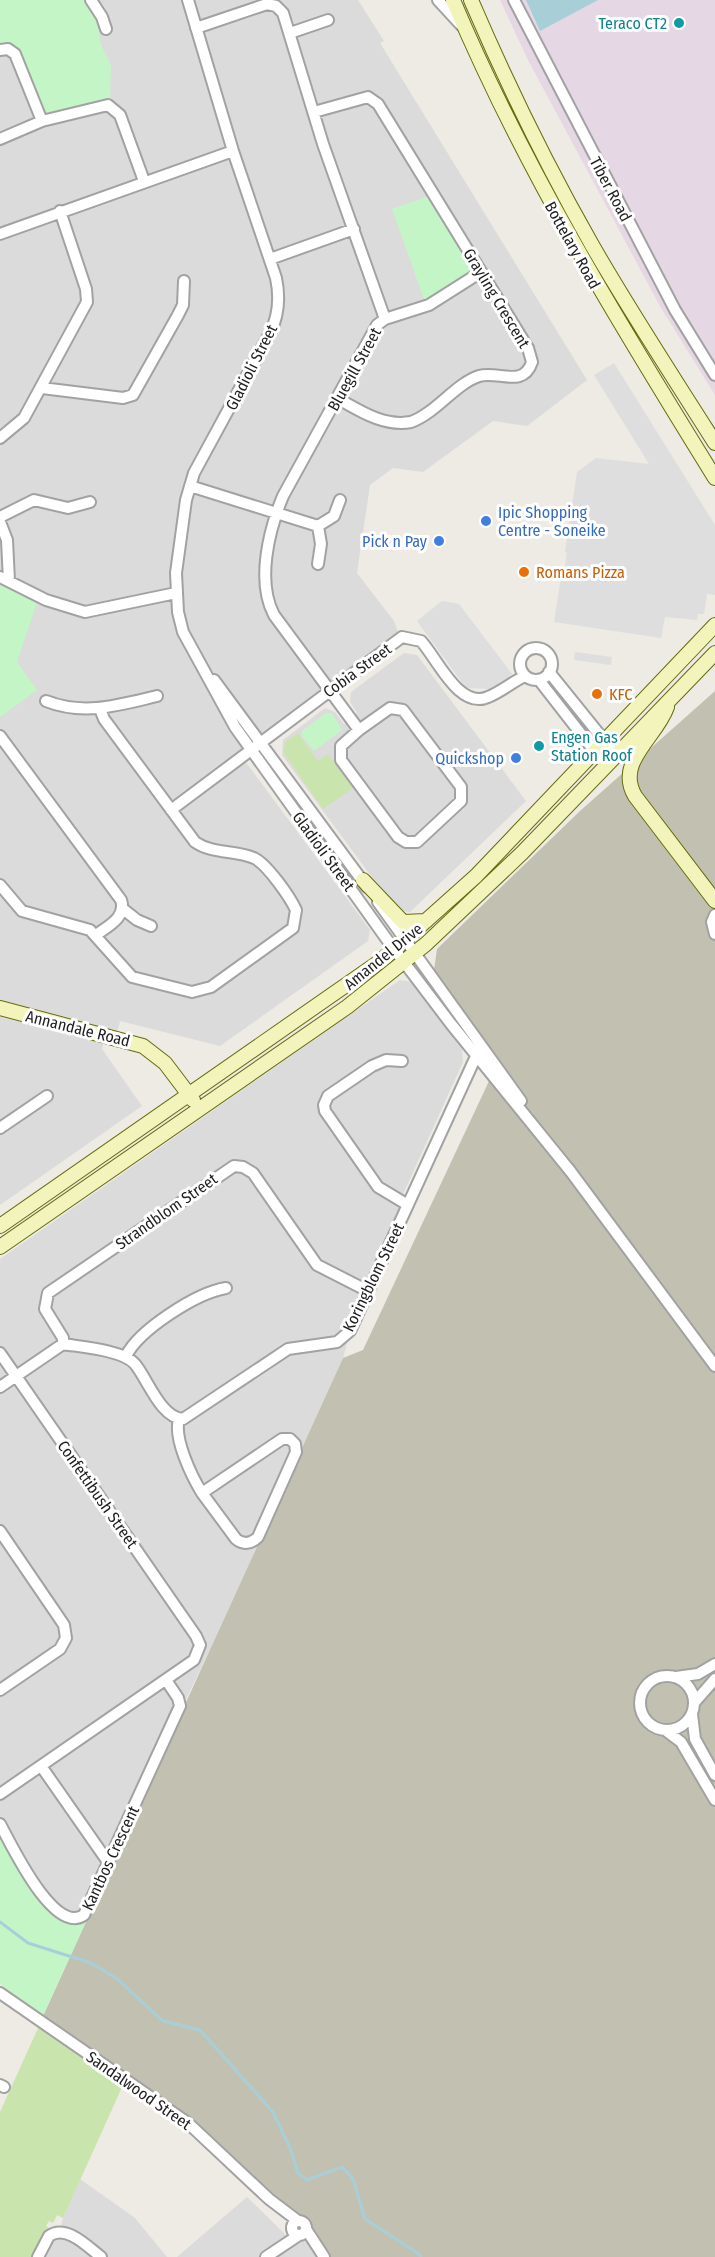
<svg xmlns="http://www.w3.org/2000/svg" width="715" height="2257" font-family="'Fira Sans Condensed',sans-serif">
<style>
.residential{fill:#dcdbdb}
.industrial{fill:#e6d7e4}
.construction{fill:#c2c1b1}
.grass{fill:#cae4ae}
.park{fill:#c4f5c7}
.parking{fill:#dedede}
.water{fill:#a8cfd8}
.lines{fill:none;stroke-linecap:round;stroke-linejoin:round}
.stream{stroke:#a8cfd8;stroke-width:3}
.street-casing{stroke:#a2a2a2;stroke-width:14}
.secondary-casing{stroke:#646c0d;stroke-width:16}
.street{stroke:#fff;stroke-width:10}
.secondary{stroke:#f3f4bc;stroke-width:14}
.culture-dot{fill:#0f9aa8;stroke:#fff;stroke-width:2}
.shop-dot{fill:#3f7fe0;stroke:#fff;stroke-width:2}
.food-dot{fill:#e8710a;stroke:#fff;stroke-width:2}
.labels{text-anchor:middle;stroke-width:6;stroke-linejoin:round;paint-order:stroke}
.culture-label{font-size:16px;fill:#0d838f;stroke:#fff;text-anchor:end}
.street-label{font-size:16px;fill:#1e1e1e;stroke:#fff}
.shop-label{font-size:16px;fill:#366cbe;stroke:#fff;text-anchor:end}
.food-label{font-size:16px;fill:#c56008;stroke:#fff;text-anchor:start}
</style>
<rect width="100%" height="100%" fill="#eeeae4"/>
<!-- residential -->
<path class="residential" d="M0,0H358L384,41L380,43L587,380L527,426L493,421L423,472L393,468L370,485L357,573L394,621L401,640L242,757L370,930L368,941L220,1046L120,1021L116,1038L105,1036L102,1049L142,1106L0,1205Z
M404,653L417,655L526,801L410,912L396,910L282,755L283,740L325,708L335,712L344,724L357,713L350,702L351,692Z
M400,980L413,982L462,1049L463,1062L400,1201L407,1205L350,1332L343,1358L212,1645L81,1918L43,1898L0,1826V1259Z
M80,2179L135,2218L167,2257H38L46,2240L60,2232L63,2218Z
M247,2197L291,2240L301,2236L324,2257H177Z"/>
<!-- industrial -->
<path class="industrial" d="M500,0H715V395L661,308L528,60Z"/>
<!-- construction -->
<path class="construction" d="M715,691V2257H331L308,2225L289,2211L195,2122L43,2016L343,1358L363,1350L497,1064L434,970L437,949L580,811Z"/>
<!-- grass -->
<path class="grass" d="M298,733L318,761L328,754L353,788L323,809L284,753L285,742Z
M39,2026L123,2085L63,2218L57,2215L53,2223L49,2221L46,2226L50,2229L43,2237L33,2257H0V2112Z"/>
<!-- park -->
<path class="park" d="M0,0H87L96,14L101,45L111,65L110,101L50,115L44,112L19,54L0,46Z
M429,196L472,268L470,275L425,302L392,209Z
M0,582L37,602L17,662L37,690L0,717Z
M326,713H332L342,730L314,751L302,736V731Z
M0,1833C19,1867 36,1909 74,1926L86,1922L43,2016L0,1984Z"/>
<!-- parking -->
<path class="parking" d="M614,363L715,525V595L707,594L704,614H698L697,620L665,617L661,638L554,622L562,571H564L567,553L565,552L577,472L596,458L649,464L594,375Z
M442,601L459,604L512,674L491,689L466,688L417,621Z
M575,652L612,657L611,665L574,660Z"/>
<!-- water -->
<path class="water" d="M526,0H598L540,31Z"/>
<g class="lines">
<!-- stream -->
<path class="stream" d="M0,1922L28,1943L91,1963L116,1978L163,2021L200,2030L273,2112L290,2148L298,2173L307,2180L342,2167L353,2179L365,2219L419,2254L421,2257"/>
<defs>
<path id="street" d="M91,0L102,17L106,29
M188,0L233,151L276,278C280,297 279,315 270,333L194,473L186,500L176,573L178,612L183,632L235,727L388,941L451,1024L571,1172
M438,0L461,25
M514,0L675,310L715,375
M196,28L267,4L276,6L283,13L323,144L385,319
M290,33L328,20
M0,50L8,49L15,54L42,121
M314,112L368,97L378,104L528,348L532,362C523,389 498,370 479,376C455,384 436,413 411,422C384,427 360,411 337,398
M0,139L42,121L108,105L120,115L144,181
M0,234L233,151
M270,259L354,229
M42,388L123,398L133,395L178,315L183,305L184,281
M0,438L24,418L87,302L86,289L60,211
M190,486L318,526L321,544L318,564
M0,517L34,500L68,508L90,502
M0,522L7,540L9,581
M318,526L334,516L340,500
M0,577L46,600L85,612L176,593
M520 664a16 16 0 1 1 32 0a16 16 0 1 1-32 0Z
M549,672L616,755
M214,680L367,887
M539,680L606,766
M46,701C84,716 119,705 157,696
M359,730L341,746V760L398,837L406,842H417L461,801V787L403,710L390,708L359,730L274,615C256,581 269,530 283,496L377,325L385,319L429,305L481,272
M0,736L121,900C127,917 108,926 96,935
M171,810L402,637L421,641C437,658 459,710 488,697C501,692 512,682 525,676
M0,885L22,911L90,930L132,977L192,992L211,987L293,928L296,910C290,897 267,864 254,858C235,850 212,854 195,842L104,719L100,709
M378,902L521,1101
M123,909L137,920L151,926
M715,915L712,922L715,934
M402,1061L386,1060L372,1066L328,1096L324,1105L325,1111L378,1187L408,1205
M0,1128L47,1096
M568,1168L715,1366
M63,1344V1338L45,1309L48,1293L234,1166L243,1167L253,1173L317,1265L368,1291
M0,1353L196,1636L200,1645L194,1660L0,1794
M126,1356C139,1330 196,1293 226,1288
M0,1387L63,1344C81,1347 123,1350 135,1364C148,1380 161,1418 183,1419L288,1349L337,1342L350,1331L478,1052
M179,1419C173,1438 192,1477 202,1493L282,1439H290L295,1444L296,1452L258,1537C251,1544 243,1545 236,1539L202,1493
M0,1531L64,1625L66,1638L60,1649L0,1690
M640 1703a27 27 0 1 1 54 0a27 27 0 1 1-54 0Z
M676,1677L698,1674L715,1664
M694,1703L715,1679
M692,1714L695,1739L715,1775
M665,1730L681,1742L715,1800
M41,1766L108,1862
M0,1824C11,1844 54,1936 84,1915L180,1706L178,1698L166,1680
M0,1993L188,2123L269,2199L298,2221
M0,2085L4,2087
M292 2228a7 7 0 1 1 14 0a7 7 0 1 1-14 0Z
M306,2229L324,2257
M38,2257L49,2236C66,2224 87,2246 101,2257
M266,2257L299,2235"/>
<path id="secondary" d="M453,0C524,169 619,323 715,478
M471,0C507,84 547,166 592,245C631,313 674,378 715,443
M667,707C656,738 615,762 635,796L715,901
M363,880L403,922L426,921
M0,1008L143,1046L165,1063L193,1100
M0,1226L382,960L476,876L715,625
M0,1247L347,1007L426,944L522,853L715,653"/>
</defs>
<!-- street casing -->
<use href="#street" class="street-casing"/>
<!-- secondary casing -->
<use href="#secondary" class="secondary-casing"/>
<!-- street -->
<use href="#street" class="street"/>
<!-- secondary -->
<use href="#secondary" class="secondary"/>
</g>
<!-- markers -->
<g class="culture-dot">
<circle cx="679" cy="23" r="6"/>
<circle cx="539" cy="746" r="6"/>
</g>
<g class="shop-dot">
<circle cx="486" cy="521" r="6"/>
<circle cx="439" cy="541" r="6"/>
<circle cx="516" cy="758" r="6"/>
</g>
<g class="food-dot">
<circle cx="524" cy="572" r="6"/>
<circle cx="597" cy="694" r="6"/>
</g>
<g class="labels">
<!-- culture labels -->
<g class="culture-label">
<text x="667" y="29">Teraco CT2</text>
<text x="551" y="743" text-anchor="start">Engen Gas<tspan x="551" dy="18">Station Roof</tspan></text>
</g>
<!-- street labels -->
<g class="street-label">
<text transform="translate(611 189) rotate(62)" y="6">Tiber Road</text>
<text transform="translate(573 245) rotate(61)" y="6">Bottelary Road</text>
<text transform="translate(497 298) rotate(59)" y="6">Grayling Crescent</text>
<text transform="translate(251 367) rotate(-63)" y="6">Gladioli Street</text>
<text transform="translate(354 369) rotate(-61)" y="6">Bluegill Street</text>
<text transform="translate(357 670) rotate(-36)" y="6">Cobia Street</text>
<text transform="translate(324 851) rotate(54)" y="6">Gladioli Street</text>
<text transform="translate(383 956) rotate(-39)" y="6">Amandel Drive</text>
<text transform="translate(78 1028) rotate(14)" y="6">Annandale Road</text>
<text transform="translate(166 1211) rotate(-35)" y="6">Strandblom Street</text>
<text transform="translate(373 1277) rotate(-64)" y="6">Koringblom Street</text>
<text transform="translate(98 1494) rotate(55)" y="6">Confettibush Street</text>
<text transform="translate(110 1858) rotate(-65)" y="6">Kantbos Crescent</text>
<text transform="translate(139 2090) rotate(35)" y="6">Sandalwood Street</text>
</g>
<!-- shop labels -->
<g class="shop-label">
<text x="498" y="518" text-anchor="start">Ipic Shopping<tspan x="498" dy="18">Centre - Soneike</tspan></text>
<text x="427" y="547">Pick n Pay</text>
<text x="504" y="764">Quickshop</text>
</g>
<!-- food labels -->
<g class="food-label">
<text x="536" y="578">Romans Pizza</text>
<text x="609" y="700">KFC</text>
</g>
</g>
</svg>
